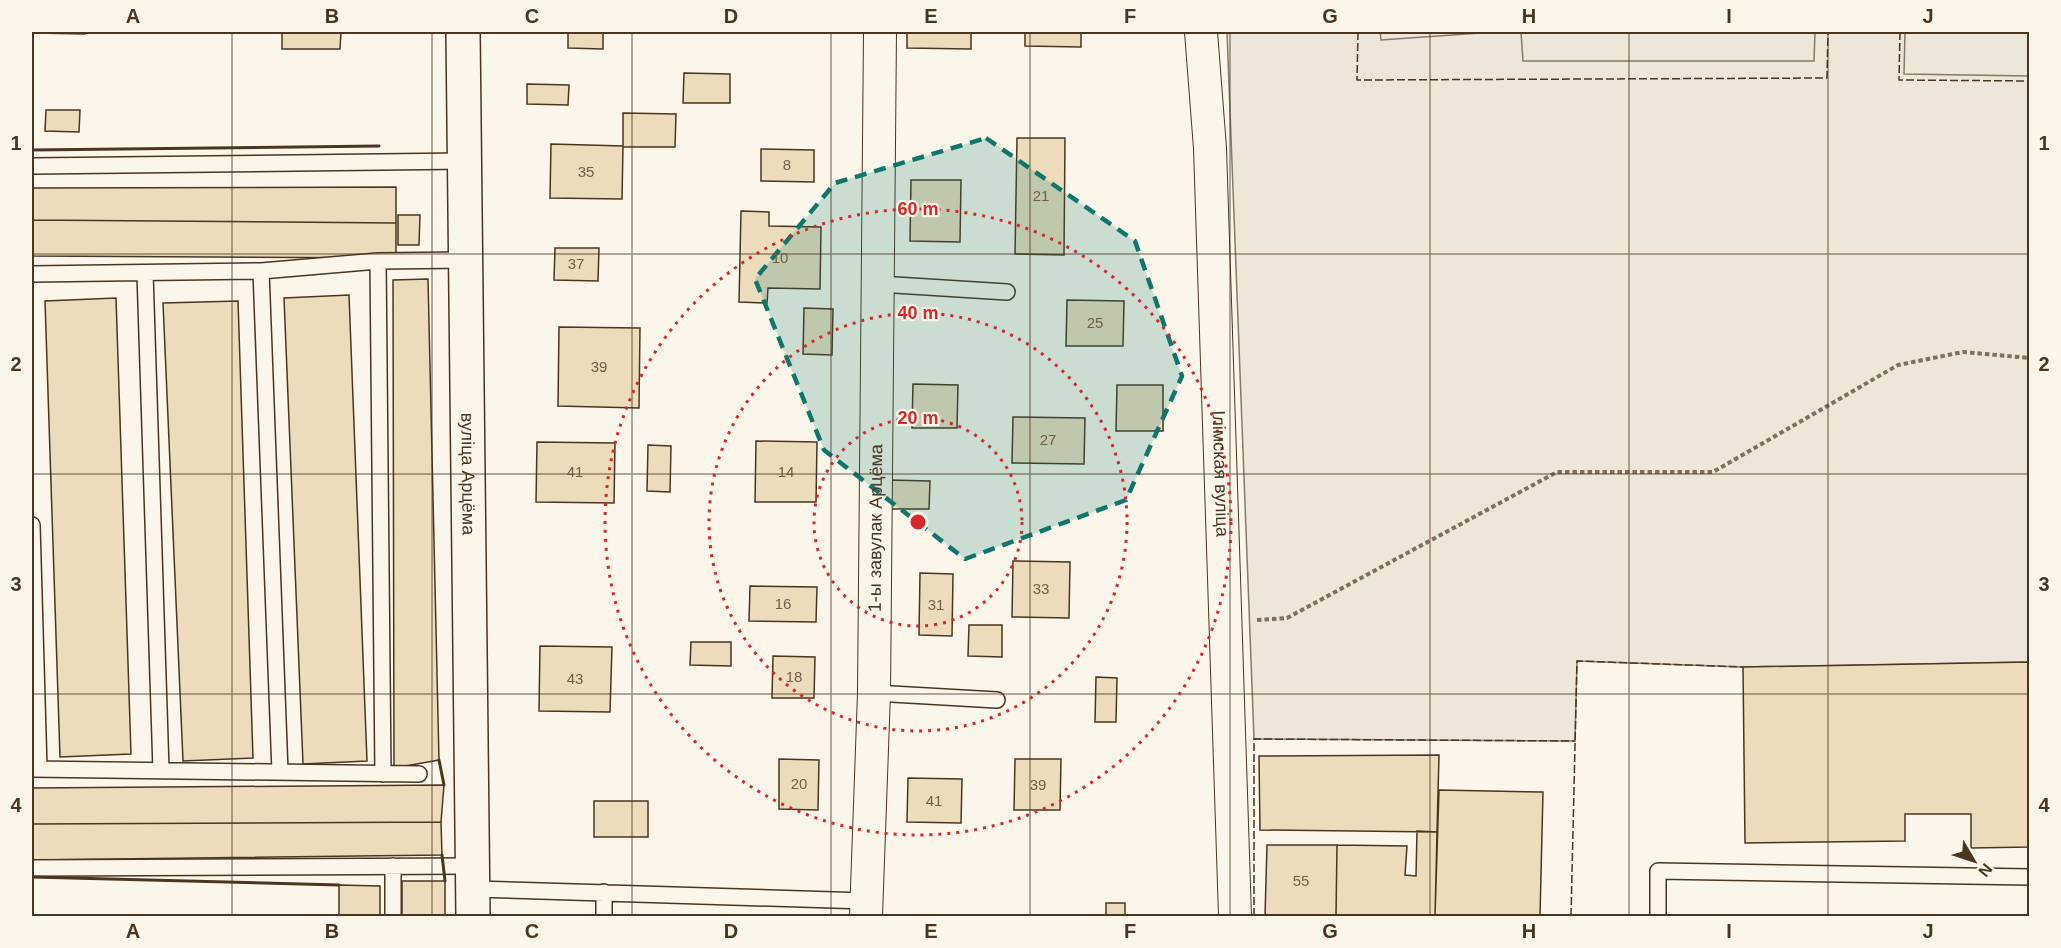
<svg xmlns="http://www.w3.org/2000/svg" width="2061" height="948" font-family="Helvetica,sans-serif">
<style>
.green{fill:#ede6d9;stroke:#887966;stroke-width:1.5}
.parking{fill:#ede7d9;stroke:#887966;stroke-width:1.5}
.building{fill:#ecdcbc;stroke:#4a3520;stroke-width:1.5}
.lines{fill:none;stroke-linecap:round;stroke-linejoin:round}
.lane-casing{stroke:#4a3520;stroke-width:18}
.street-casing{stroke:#4a3520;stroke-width:34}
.secondary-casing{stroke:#4a3520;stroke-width:36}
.path{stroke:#7f6f5c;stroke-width:4;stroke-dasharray:4.5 3;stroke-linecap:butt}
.lane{stroke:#fbf6e9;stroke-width:15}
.street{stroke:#fbf6e9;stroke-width:32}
.secondary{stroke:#fbf6e9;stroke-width:33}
.fence{stroke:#4a3520;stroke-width:1.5;stroke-dasharray:8 3;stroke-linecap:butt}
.wall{stroke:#4a3520;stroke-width:3}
.marked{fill:#0f766e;fill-opacity:0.2;stroke:#0f766e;stroke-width:4.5;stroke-dasharray:12 8;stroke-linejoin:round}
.grid{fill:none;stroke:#4a3520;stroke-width:1.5;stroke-opacity:0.55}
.ring{fill:none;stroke:#d62828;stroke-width:3;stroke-dasharray:3 6}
.labels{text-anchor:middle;stroke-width:4.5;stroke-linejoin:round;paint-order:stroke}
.number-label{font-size:15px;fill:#725f47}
.street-label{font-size:18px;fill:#4a3520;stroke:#fbf6e9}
.centre{fill:#d62828;stroke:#fbf6e9;stroke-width:3}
.ring-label{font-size:18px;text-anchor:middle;font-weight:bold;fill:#d62828;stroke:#fbf6e9;stroke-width:4.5;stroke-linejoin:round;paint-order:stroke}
.neatline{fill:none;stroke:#4a3520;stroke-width:2}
.grid-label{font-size:20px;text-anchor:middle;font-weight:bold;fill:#4a3520}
</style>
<rect width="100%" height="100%" fill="#fbf6e9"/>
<!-- green -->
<path class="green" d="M1227,32H2029V662L1743,667L1577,661L1575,741L1254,739Z"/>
<!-- parking -->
<path class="parking" d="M1380,32H1495L1381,40Z
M1521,32H1815L1814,61H1523Z
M1905,32H2029V76L1904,74Z"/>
<!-- building -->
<path class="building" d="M33,32H85V34L33,33Z
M282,32H341L340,49H282Z
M568,32H603V49L568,48Z
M907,32H971V49L907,48Z
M1025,32H1081V47L1025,46Z
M684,73L730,74V103H683Z
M527,84L569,85L568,105L527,104Z
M46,110H80L79,132L45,131Z
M623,113L676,114L675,147H623Z
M1017,138H1065L1064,255L1015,254Z
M551,144L623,146L622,199L550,198Z
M761,149L814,150V182L761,181Z
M911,180H961L960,242L910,241Z
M396,187V223L32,220V188Z
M741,211L769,212V226L821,227L820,289L768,288L767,303L739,302Z
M398,215H420L419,245H398Z
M32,220L396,223V258L32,256Z
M555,248H599L598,281L554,280Z
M428,279L439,760L394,768L393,280Z
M349,295L367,761L303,764L284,298Z
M116,298L131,754L60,757L45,301Z
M1067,300L1124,301L1123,346H1066Z
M238,301L253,758L183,761L163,303Z
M804,308L833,309L832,355L803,354Z
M559,327L640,328L639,408L558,406Z
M913,384L958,385L957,428H912Z
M1117,385H1163V431H1116Z
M1013,417L1085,418L1084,464L1012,463Z
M756,441L817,442L816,502H755Z
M537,442L615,443L614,503L536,502Z
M648,445L671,446L670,492L647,491Z
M889,480L930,481L929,509H888Z
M1013,561L1070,562L1069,618L1012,617Z
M920,573L953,574L952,636L919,635Z
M750,586L817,587L816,622L749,621Z
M969,625H1002V657L968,656Z
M691,642H731V666L690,665Z
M540,646L612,647L610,712L539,711Z
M773,656L815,657L814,698H772Z
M2030,662V847L1971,848V814H1905V841L1745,843L1743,667Z
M1096,677L1117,678L1116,722H1095Z
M1439,755L1437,832L1260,830L1259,756Z
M779,759L819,760L818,810L779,809Z
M1015,759H1061L1060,810H1014Z
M908,778L962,779L961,823L907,822Z
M444,785L441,822L32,824V788Z
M1439,790L1543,792L1540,916H1435Z
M594,801H648V837H594Z
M441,822L442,855L32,860V824Z
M1417,831L1437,832L1435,916H1336L1337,845L1407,846L1405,875L1416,876Z
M1267,845H1337L1336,916H1265Z
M402,881H445V916H402Z
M339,885L380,886V916H339Z
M1106,903H1125V916H1106Z"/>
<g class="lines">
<defs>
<path id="lane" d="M32,166L465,161
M378,261L383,774
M261,271L280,772
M145,273L161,770
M32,274L261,271L378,261L466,260
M879,284L1007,292
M32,525L39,769
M874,693L997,700
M32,769L419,774
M32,868L474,866
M474,889L866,901
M393,916V866
M604,916V892
M1658,916V871L2030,877"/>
<g id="street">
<path id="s1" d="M1201,32L1210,148L1235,916"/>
<path id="s2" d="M866,916L874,693L880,32"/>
</g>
<g id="secondary">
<path id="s3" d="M463,32L473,916"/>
</g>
</defs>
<!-- lane casing -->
<use href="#lane" class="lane-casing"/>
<!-- street casing -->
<use href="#street" class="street-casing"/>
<!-- secondary casing -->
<use href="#secondary" class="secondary-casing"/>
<!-- path -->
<path class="path" d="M1257,620L1287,618L1557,472H1713L1898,365L1963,352L2030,358"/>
<!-- lane -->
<use href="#lane" class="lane"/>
<!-- street -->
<use href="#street" class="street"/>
<!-- secondary -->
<use href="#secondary" class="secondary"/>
<!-- fence -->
<path class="fence" d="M1358,32L1357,80L1827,78L1828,32
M1900,32L1899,80L2030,81
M1254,916V739L1575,741
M1571,916L1577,661L1743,667"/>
<!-- wall -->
<path class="wall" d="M32,150L379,146
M439,760L444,785
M442,855L445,881
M32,877L339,885"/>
</g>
<!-- marked area -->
<path class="marked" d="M986,138L1135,241L1182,376L1126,500L965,559L824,450L755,279L835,183Z"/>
<!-- grid -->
<path class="grid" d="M232,32V916M432,32V916M632,32V916M831,32V916M1030,32V916M1230,32V916M1430,32V916M1629,32V916M1828,32V916M32,254H2030M32,474H2030M32,694H2030"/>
<!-- distance rings -->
<g class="ring">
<circle cx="918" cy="522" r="104"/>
<circle cx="918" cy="522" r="209"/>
<circle cx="918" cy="522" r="313"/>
</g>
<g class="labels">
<!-- number labels -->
<g class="number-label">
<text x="787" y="170">8</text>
<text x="586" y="177">35</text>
<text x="1041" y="201">21</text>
<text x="780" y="263">10</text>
<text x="576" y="269">37</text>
<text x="1095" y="328">25</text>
<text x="599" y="372">39</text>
<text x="1048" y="445">27</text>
<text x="575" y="477">41</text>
<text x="786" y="477">14</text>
<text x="1041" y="594">33</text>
<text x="783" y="609">16</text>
<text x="936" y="610">31</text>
<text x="794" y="682">18</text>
<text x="575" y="684">43</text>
<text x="799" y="789">20</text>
<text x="1038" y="790">39</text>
<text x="934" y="806">41</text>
<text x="1301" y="886">55</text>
</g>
<!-- street labels -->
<g class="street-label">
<text dy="6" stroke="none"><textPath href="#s3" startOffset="442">вуліца Арцёма</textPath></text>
<text dy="6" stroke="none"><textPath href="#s1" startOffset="442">Ілімская вуліца</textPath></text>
<text dy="6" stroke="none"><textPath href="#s2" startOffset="388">1-ы завулак Арцёма</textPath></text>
</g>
</g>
<circle cx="918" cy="522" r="9" class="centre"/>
<g class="ring-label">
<text x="918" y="215">60 m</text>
<text x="918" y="319">40 m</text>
<text x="918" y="424">20 m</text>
</g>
<!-- border -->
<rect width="2061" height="948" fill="none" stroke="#fbf6e9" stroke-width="66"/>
<!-- north arrow -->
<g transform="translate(1974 861) rotate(129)" stroke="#fbf6e9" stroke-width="4.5" paint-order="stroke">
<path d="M0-4.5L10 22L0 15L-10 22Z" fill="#4a3520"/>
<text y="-9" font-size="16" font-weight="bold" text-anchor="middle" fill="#4a3520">N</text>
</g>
<rect x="33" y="33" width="1995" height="882" class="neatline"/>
<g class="grid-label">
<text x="133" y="23">A</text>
<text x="332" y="23">B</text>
<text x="532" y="23">C</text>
<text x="731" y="23">D</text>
<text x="931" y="23">E</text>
<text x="1130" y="23">F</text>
<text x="1330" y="23">G</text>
<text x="1529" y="23">H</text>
<text x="1729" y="23">I</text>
<text x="1928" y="23">J</text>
<text x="16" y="150">1</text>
<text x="2044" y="150">1</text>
<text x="16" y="371">2</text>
<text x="2044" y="371">2</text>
<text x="16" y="591">3</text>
<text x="2044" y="591">3</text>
<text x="16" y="812">4</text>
<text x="2044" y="812">4</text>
<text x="133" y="938">A</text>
<text x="332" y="938">B</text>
<text x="532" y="938">C</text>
<text x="731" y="938">D</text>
<text x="931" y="938">E</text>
<text x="1130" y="938">F</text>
<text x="1330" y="938">G</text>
<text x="1529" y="938">H</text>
<text x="1729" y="938">I</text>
<text x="1928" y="938">J</text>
</g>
</svg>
